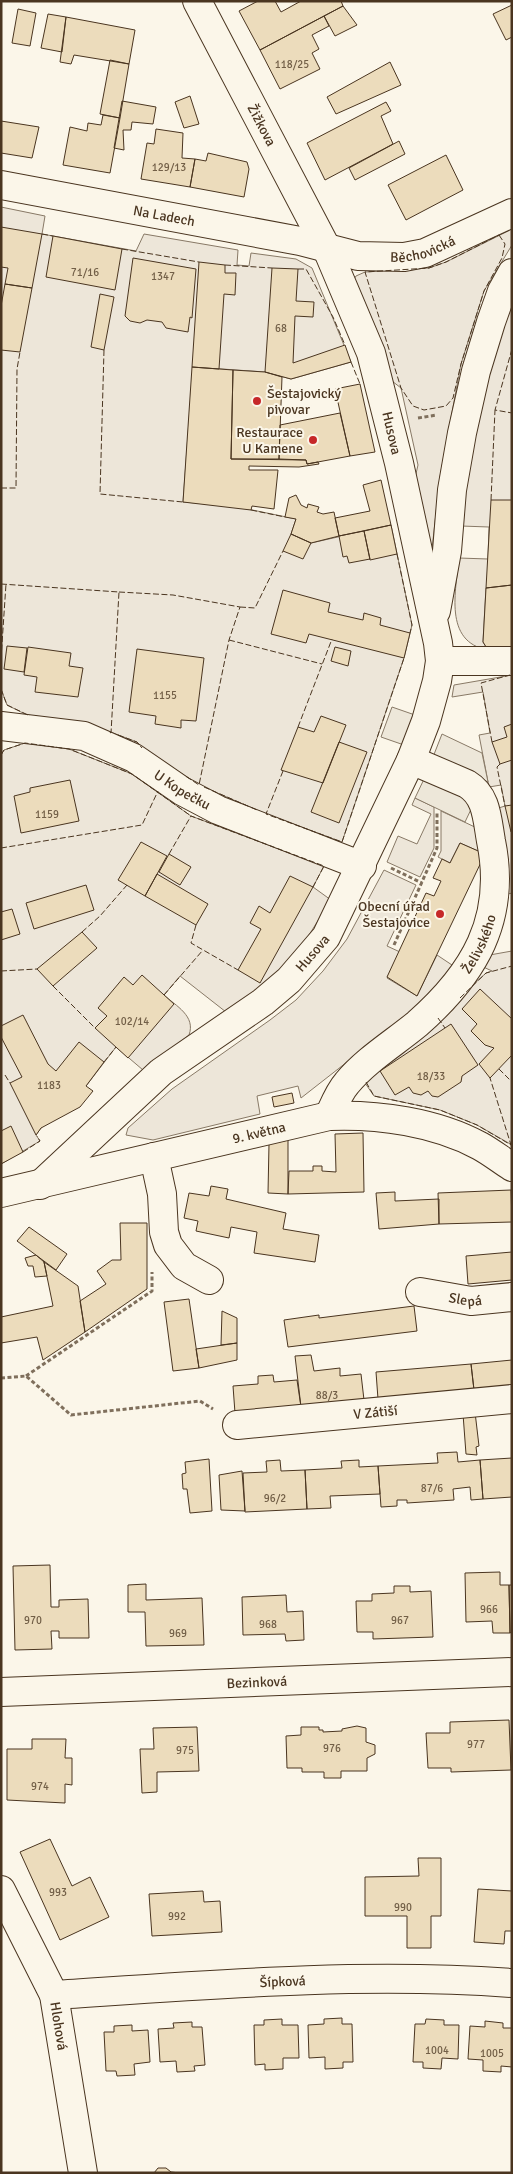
<svg xmlns="http://www.w3.org/2000/svg" width="513" height="2174" font-family="Signika,sans-serif">
<style>
.green{fill:#ede6d9;stroke:#887966}
.parking{fill:#ede7d9;stroke:#887966}
.building{fill:#ecdcbc;stroke:#4a3520}
.lines{fill:none;stroke-linecap:round;stroke-linejoin:round}
.minor-casing{stroke:#4a3520;stroke-width:30}
.path{stroke:#7f6f5c;stroke-width:3;stroke-dasharray:4 2.5;stroke-linecap:butt}
.minor{stroke:#fbf6e9;stroke-width:28}
.fence{stroke:#4a3520;stroke-width:1;stroke-dasharray:6 2.5;stroke-linecap:butt}
.poi-dot{fill:#c62828;stroke:#fbf6e9;stroke-width:2}
.labels{text-anchor:middle;stroke-width:4;stroke-linejoin:round;paint-order:stroke}
.number-label{font-size:11px;fill:#725f47}
.street-label{font-size:14px;fill:#4a3520;stroke:#fbf6e9}
.poi-label{font-size:14px;fill:#4a3520;stroke:#fbf6e9;text-anchor:end}
</style>
<rect width="100%" height="100%" fill="#fbf6e9"/>
<!-- green -->
<path class="green" d="M1,207L45,216L42,234L136,251L144,234L238,250L237,265L249,266L251,253L296,259L312,268L351,362L291,379L265,372L193,367L183,502L233,506L296,519L291,534L311,543L391,525L412,625L404,658L342,842L266,814L199,785L143,748L137,742L86,723L27,715L7,705L1,689Z
M512,229V245L484,291L461,364L440,477L432,549L415,478L418,465L401,388L392,381L354,279L356,276L365,272L429,268L446,262Z
M512,303V585L486,588L483,642L488,650C443,642 456,590 459,558L488,559L489,527L461,526C467,450 487,375 512,303Z
M512,675V893L504,895L492,810L505,806L501,785L489,787L479,735L490,733L483,692L452,697L454,685Z
M25,743L69,749L132,774L191,816L324,866L313,887L331,900L309,935L268,984L226,1012L180,976L164,995C176,1006 196,1016 189,1035L143,1070L116,1047L86,1086L41,1128L36,1135L40,1141L1,1164V755L4,750Z
M415,798L434,807V848L420,877L387,862L398,836L417,844L431,814L412,805Z
M441,811L479,829L485,854L460,843L450,863L438,857L441,851Z
M384,870L416,885L387,946L400,952L387,978L417,996L437,955L455,967L438,990L352,1067L347,1062L301,1098L298,1086L257,1096L260,1114L153,1140L126,1135L128,1128L172,1089L270,1020L296,1000L323,971L347,939Z
M512,951V1145L477,1125L440,1110L374,1096L365,1083L486,973L492,971L479,965L484,956Z"/>
<!-- parking -->
<path class="parking" d="M392,707L415,715L404,745L381,737Z
M442,734L482,753L488,782L433,757Z
M425,777L475,801L465,822L415,798Z"/>
<!-- building -->
<path class="building" d="M258,1H275L281,12L301,1H341L343,6L260,50L239,11Z
M512,5V37L506,40L493,14Z
M343,6L357,25L335,36L324,16Z
M18,9L36,13L30,46L12,43Z
M48,14L66,17L62,52L41,48Z
M324,16L329,26L312,35L319,49L312,53L320,69L280,89L260,50Z
M66,17L135,30L129,64L74,55L71,64L60,62Z
M110,60L129,64L120,118L100,114Z
M390,62L401,85L336,114L327,97Z
M190,96L199,124L184,128L175,102Z
M122,101L156,107L153,124L132,122L131,130H123L124,150L114,148Z
M386,102L391,111L381,116L393,144L325,180L307,143Z
M103,115L120,118L110,173L63,165L70,127L87,131L88,123L101,125Z
M1,121L39,127L32,158L1,153Z
M156,129L183,133L182,158L195,159L190,187L141,179L147,143L154,144Z
M399,141L405,154L355,180L349,168Z
M208,153L247,162L249,169L244,197L190,187L195,159L206,161Z
M446,155L463,190L406,220L388,185Z
M1,227L42,234L32,288L5,284L8,268L1,267Z
M53,236L122,249L115,290L46,277Z
M133,258L196,269L192,318L190,317L188,332L166,328L162,322L147,320L140,323L130,321L125,316Z
M199,262L225,265V273H236L235,295L224,294L219,369L192,367Z
M272,268L298,269L296,301L314,302L313,317L295,316L293,363L345,345L351,362L291,379L265,372Z
M5,284L32,288L20,352L1,350V306Z
M100,294L114,297L104,350L91,347Z
M192,367L233,370L231,459L306,460L307,464L318,462L319,464L299,467L249,466V470H278L274,509L252,506L251,510L183,502Z
M233,370L265,372L282,377L279,459H231Z
M360,384L375,452L350,456L335,389Z
M340,413L350,456L307,464L306,460L279,459L280,425Z
M381,480L391,525L339,536L335,518L370,511L363,485Z
M296,495L301,505L307,508L308,504L319,507L317,512L323,514L334,512L339,536L311,543L291,534L296,519L285,517L289,498Z
M491,500H512V585L486,588Z
M391,525L397,554L370,560L364,531Z
M364,531L370,559L349,563L347,556L343,557L339,536Z
M291,534L311,543L303,559L283,551Z
M512,585V650H488L483,642L486,588Z
M283,590L330,603L328,612L363,620L364,613L381,618L380,625L410,633L404,658L309,634L306,643L271,634Z
M7,646L27,648L24,672L4,669Z
M28,647L71,653L69,666L83,668L78,697L35,692L37,677L24,675Z
M335,647L351,651L348,666L331,661Z
M137,649L204,658L196,721L181,720V728L155,724L156,716L129,712Z
M321,716L346,725L323,783L281,770L298,727L314,732Z
M512,724V760L500,764L492,742L507,737L504,727Z
M339,742L367,752L339,823L311,812Z
M70,780L79,821L21,833L14,796L30,792V788Z
M512,805V832H511L505,806Z
M141,842L167,856L145,896L118,880Z
M460,843L485,854L417,996L387,977L426,893L434,896L441,881L433,878L442,859L450,863Z
M169,854L191,867L180,885L159,872Z
M157,874L208,904L196,925L145,896Z
M290,876L313,887L260,983L238,970L261,929L250,923L259,906L270,913Z
M86,885L94,910L34,929L26,903Z
M12,909L20,934L1,940V912Z
M82,932L97,948L53,986L37,969Z
M142,975L174,1004L128,1058L95,1028L107,1016L98,1008L124,977L133,985Z
M480,989L512,1019V1055L490,1078L479,1064L494,1048L485,1045L471,1031L477,1024L462,1009Z
M23,1015L48,1064L56,1071L79,1042L104,1062L86,1086L93,1091L80,1107L41,1128L36,1135L10,1083L22,1077L1,1037V1026Z
M451,1024L478,1065L462,1076L461,1082L438,1097L432,1096L428,1091L421,1095L413,1093L409,1087L395,1095L380,1071Z
M292,1093L294,1103L274,1107L272,1097Z
M11,1126L23,1152L1,1164V1131Z
M363,1133L364,1192L288,1194L289,1171H313V1166H322V1171L336,1172L335,1134Z
M288,1140V1194L268,1193L269,1144Z
M211,1186L228,1189L226,1199L286,1213L283,1229L319,1235L315,1262L254,1253L257,1232L231,1227L229,1238L196,1231L198,1221L184,1218L189,1193L209,1196Z
M511,1190L512,1222L439,1224L438,1193Z
M395,1192V1201L439,1199V1224L379,1229L376,1193Z
M120,1223H147V1289L85,1332L80,1301L106,1284L97,1271L112,1260H121Z
M29,1227L67,1254L56,1270L17,1241Z
M512,1252V1280L468,1284L466,1256Z
M36,1255L44,1262L47,1276L35,1277L33,1266H28L25,1258Z
M44,1262L78,1286L85,1332L43,1360L37,1337L1,1343V1317L53,1306Z
M189,1299L199,1368L173,1371L164,1302Z
M414,1306L417,1331L288,1347L284,1320L319,1315V1318Z
M222,1311L237,1318V1343L221,1345Z
M237,1343V1360L199,1368L196,1349Z
M311,1355L314,1371L340,1368V1376L361,1374L364,1400L301,1407L295,1356Z
M512,1360V1386L474,1390L471,1364Z
M471,1364L474,1390L378,1399L376,1372Z
M273,1375L274,1382L297,1380L301,1407L235,1413L233,1386L258,1384V1376Z
M475,1412L479,1446L476,1447L477,1455L466,1454L463,1414Z
M457,1452L458,1462L480,1460L483,1499L471,1500L470,1487L453,1489L454,1500L407,1503V1500H397V1506L381,1507L378,1466L438,1463L437,1453Z
M512,1458V1497L483,1499L480,1460Z
M209,1459L212,1511L190,1513L187,1489H183L182,1474L186,1473L185,1462Z
M280,1460L281,1471L305,1470L307,1509L245,1512L243,1473L267,1472L266,1461Z
M359,1460V1467L378,1466L380,1494L330,1496L331,1508L307,1509L305,1470L342,1468L341,1461Z
M242,1471L245,1511L221,1510L219,1475Z
M50,1565L51,1607H59V1600L88,1599L89,1638H59V1631H51L52,1649L15,1650L13,1566Z
M500,1572V1585H509L510,1633H493L492,1621L466,1622L465,1573Z
M146,1584V1600L202,1598L204,1645L146,1646L145,1612H128V1585Z
M509,1585H512V1632L510,1633Z
M394,1586H410V1592L431,1591L433,1637L373,1639V1632H357L356,1601H372V1594L394,1593Z
M286,1595L287,1612L303,1611L304,1640L286,1641L285,1634L243,1635L242,1597Z
M509,1720L511,1770L451,1772V1768H428L426,1733H450V1722Z
M357,1726L366,1728V1742L375,1745V1754L367,1758V1771H341V1778H324V1772H302V1768H287L286,1736L301,1735V1727H319V1730H323V1732L342,1731V1729Z
M197,1727L199,1771L157,1772V1792L142,1793L140,1749H154L153,1728Z
M32,1739H66L65,1758H72V1785L65,1784V1803L7,1800V1749H32Z
M50,1839L72,1886L90,1877L109,1917L60,1940L20,1852Z
M418,1858H441V1916H431V1948H407V1916H365V1877L419,1876Z
M478,1889L512,1891V1931H505L504,1944L474,1942Z
M203,1891L204,1902L220,1901L222,1932L152,1936L149,1894Z
M342,2018V2024H352L353,2062H343V2068L325,2069V2057L309,2058L308,2025L324,2024V2019Z
M282,2019V2025H298L299,2058H283V2069L265,2070V2064L255,2065L254,2025H264V2020Z
M426,2019L444,2020V2025H459L458,2059L442,2058L441,2069L423,2068V2062H413L415,2024H425Z
M485,2021L503,2023V2028H512V2067L501,2066V2072L483,2071V2060L468,2059L470,2026L485,2027Z
M192,2022V2027H202L205,2065L194,2066L195,2071L177,2072L176,2061L160,2062L158,2029L174,2028L173,2023Z
M132,2025V2031L148,2030L150,2062L134,2064L135,2075L117,2076L116,2071H106L104,2032H114V2026Z
M158,2168H166L171,2172L180,2173H154Z"/>
<g class="lines">
<defs>
<g id="minor">
<path id="s1" d="M1,185L300,241L358,256L404,257L425,253L512,213"/>
<path d="M436,611L447,551L452,490L462,433L476,371L491,322L502,291L512,273"/>
<path d="M440,661H512"/>
<path id="s2" d="M1,726L84,736L134,758L182,791L218,810L362,866"/>
<path id="s3" d="M329,1116C334,1105 339,1092 347,1083C366,1060 394,1043 417,1024C474,974 507,919 491,841C487,819 487,796 467,784L411,760"/>
<path d="M154,1157L162,1194L164,1232L168,1245L184,1266L209,1280"/>
<path id="s4" d="M40,1185L161,1072L263,1002L289,980L326,937L411,760L426,721L437,681L440,661L438,643L399,463L371,353L327,249L197,1"/>
<path id="s5" d="M1,1193L329,1116C378,1114 436,1122 480,1146C491,1152 501,1160 512,1167"/>
<path id="s6" d="M420,1292L471,1301L512,1297"/>
<path id="s7" d="M237,1425L512,1399"/>
<path id="s8" d="M1,1692L512,1672"/>
<path id="s9" d="M1,1890L54,1995L83,2173"/>
<path id="s10" d="M54,1995C206,1985 360,1972 512,1983"/>
</g>
</defs>
<!-- minor casing -->
<use href="#minor" class="minor-casing"/>
<!-- path -->
<path class="path" d="M418,418L437,415
M391,868L422,883
M394,945L437,848V811
M26,1376L152,1291V1272
M1,1378L26,1376L71,1415L200,1401L213,1409"/>
<!-- minor -->
<use href="#minor" class="minor"/>
<!-- fence -->
<path class="fence" d="M42,234L53,236
M499,235L505,244L502,258L484,291L461,364L453,398L446,406L424,410L413,406L401,388L365,272L429,268L446,262Z
M122,249L199,262
M225,265L272,268
M298,269H306L333,317L345,345
M512,349L495,410L512,413
M104,350L100,494L183,502
M351,362L360,384
M1,488H16L17,369L20,352
M491,500L495,410
M251,510L285,517
M397,554L412,625L410,633
M1,584L119,592L111,733L108,731
M119,592L173,595L240,607L229,640L199,785L184,775
M240,607L255,608L283,551
M229,640L322,664
M1,659L6,584
M1,689L7,705L30,716
M298,727L332,639
M118,735L137,742L142,748
M492,742L481,683L510,675
M1,755L4,750L25,743L69,749L132,774L191,816
M500,764L497,767L505,806
M283,771L266,814L342,842L404,658
M204,787L257,810
M1,848L142,825L158,791
M169,854L191,816L324,866L313,887
M196,925L191,943L238,970
M82,932L100,916L127,885
M1,971L37,969
M53,986L95,1028
M164,995L203,950
M460,998L486,973L512,966
M438,1018L445,1028
M104,1062L116,1047
M499,1069L512,1082
M5,1075L10,1083
M366,1082L374,1096L440,1110L477,1125L511,1145L490,1078
M23,1152L40,1141L37,1136"/>
</g>
<!-- markers -->
<g class="poi-dot">
<circle cx="257" cy="401" r="5"/>
<circle cx="313" cy="440" r="5"/>
<circle cx="440" cy="914" r="5"/>
</g>
<g class="labels">
<!-- number labels -->
<g class="number-label">
<text x="292" y="68">118/25</text>
<text x="169" y="171">129/13</text>
<text x="85" y="276">71/16</text>
<text x="163" y="280">1347</text>
<text x="281" y="332">68</text>
<text x="165" y="699">1155</text>
<text x="47" y="818">1159</text>
<text x="132" y="1025">102/14</text>
<text x="431" y="1080">18/33</text>
<text x="49" y="1089">1183</text>
<text x="327" y="1399">88/3</text>
<text x="432" y="1492">87/6</text>
<text x="275" y="1502">96/2</text>
<text x="489" y="1613">966</text>
<text x="33" y="1624">970</text>
<text x="400" y="1624">967</text>
<text x="268" y="1628">968</text>
<text x="178" y="1637">969</text>
<text x="476" y="1748">977</text>
<text x="332" y="1752">976</text>
<text x="185" y="1754">975</text>
<text x="40" y="1790">974</text>
<text x="58" y="1896">993</text>
<text x="403" y="1911">990</text>
<text x="177" y="1920">992</text>
<text x="437" y="2054">1004</text>
<text x="492" y="2057">1005</text>
</g>
<!-- street labels -->
<g class="street-label">
<text transform="translate(262 125) rotate(62)" y="5">Žižkova</text>
<text dy="5" stroke="none"><textPath href="#s1" startOffset="166">Na Ladech</textPath></text>
<text dy="5" stroke="none"><textPath href="#s1" startOffset="430">Běchovická</textPath></text>
<text transform="translate(392 433) rotate(77)" y="5">Husova</text>
<text dy="5" stroke="none"><textPath href="#s2" startOffset="196">U Kopečku</textPath></text>
<text dy="5" stroke="none"><textPath href="#s3" startOffset="232">Želivského</textPath></text>
<text dy="5" stroke="none"><textPath href="#s4" startOffset="359">Husova</textPath></text>
<text dy="5" stroke="none"><textPath href="#s5" startOffset="265">9. května</textPath></text>
<text dy="5" stroke="none"><textPath href="#s6" startOffset="46">Slepá</textPath></text>
<text dy="5" stroke="none"><textPath href="#s7" startOffset="139">V Zátiší</textPath></text>
<text dy="5" stroke="none"><textPath href="#s8" startOffset="256">Bezinková</textPath></text>
<text dy="5" stroke="none"><textPath href="#s10" startOffset="229">Šípková</textPath></text>
<text dy="5" stroke="none"><textPath href="#s9" startOffset="149">Hlohová</textPath></text>
</g>
<!-- poi labels -->
<g class="poi-label">
<text x="267" y="398" text-anchor="start">Šestajovický<tspan x="267" dy="16">pivovar</tspan></text>
<text x="303" y="437">Restaurace<tspan x="303" dy="16">U Kamene</tspan></text>
<text x="430" y="911">Obecní úřad<tspan x="430" dy="16">Šestajovice</tspan></text>
</g>
</g>
<!-- border -->
<rect width="513" height="2174" fill="none" stroke="#4a3520" stroke-width="5"/>
</svg>
